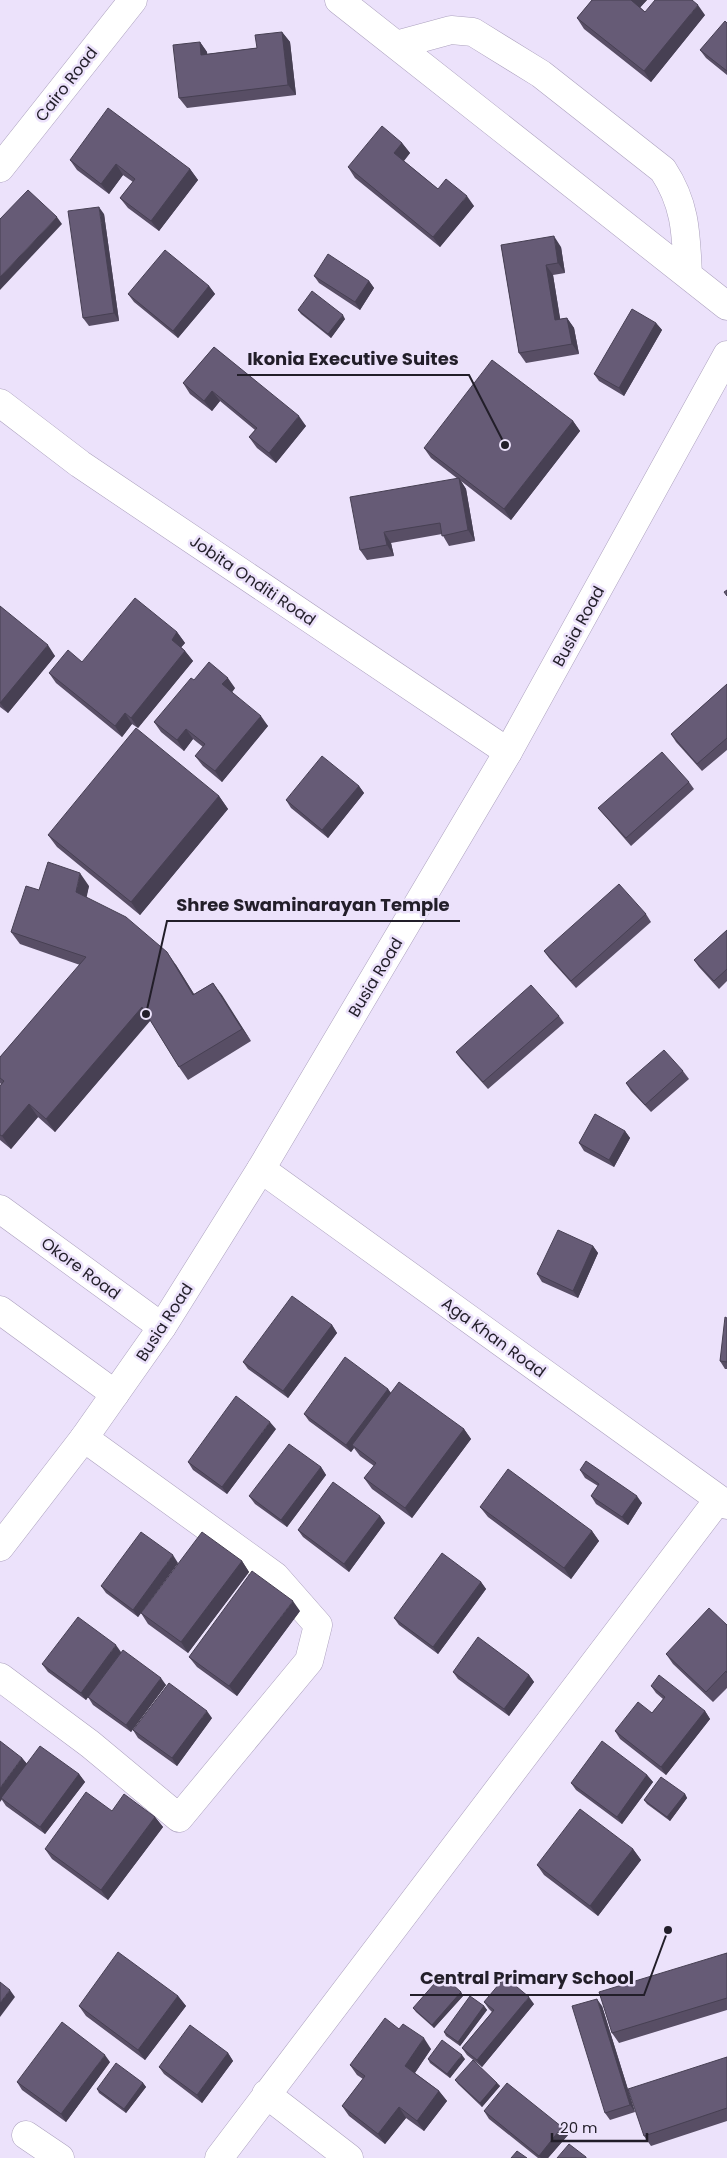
<svg xmlns="http://www.w3.org/2000/svg" width="727" height="2158" font-family="Poppins,sans-serif">
<style>
.lines{fill:none;stroke-linecap:round;stroke-linejoin:round}
.minor-casing{stroke:#aca1be;stroke-width:29}
.tertiary-casing{stroke:#aca1be;stroke-width:29}
.secondary-casing{stroke:#aca1be;stroke-width:29}
.minor{stroke:#fff;stroke-width:28}
.tertiary{stroke:#fff;stroke-width:28}
.secondary{stroke:#fff;stroke-width:28}
.wall{fill:#584e65}
.shaded-wall{fill:#474053}
.building{fill:#665b76;stroke:#474053}
.labels{text-anchor:middle;stroke-width:5;stroke-linejoin:round;paint-order:stroke}
.street-label{font-size:16px;fill:#221e29;stroke:#ece2fb}
.leader{fill:none;stroke:#221e29;stroke-width:2}
.callout-dot{fill:#221e29;stroke:#ece2fb;stroke-width:2}
.callout-label{font-size:18px;text-anchor:middle;font-weight:bold;fill:#221e29;stroke:#ece2fb;stroke-width:5;stroke-linejoin:round;paint-order:stroke}
</style>
<rect width="100%" height="100%" fill="#ece2fb"/>
<g class="lines">
<defs>
<path id="minor" d="M339,0L727,306
M396,45L451,30L473,32L541,74L663,170C686,205 686,234 688,275
M0,1677L90,1744L179,1818L309,1661L318,1625L275,1576L84,1438
M266,2094L349,2158
M26,2135L60,2158
M219,2158L718,1500"/>
<path id="tertiary" d="M0,168L133,0
M0,403L80,464L508,752
M261,1169L727,1505
M0,1209L162,1327
M0,1310L115,1394"/>
<path id="secondary" d="M0,1547L84,1438L162,1327L261,1169L508,752L727,355"/>
</defs>
<!-- minor casing -->
<use href="#minor" class="minor-casing"/>
<!-- tertiary casing -->
<use href="#tertiary" class="tertiary-casing"/>
<!-- secondary casing -->
<use href="#secondary" class="secondary-casing"/>
<!-- minor -->
<use href="#minor" class="minor"/>
<!-- tertiary -->
<use href="#tertiary" class="tertiary"/>
<!-- secondary -->
<use href="#secondary" class="secondary"/>
</g>
<!-- wall -->
<path class="wall" d="M592,0H647L640,7L645,12L705,15L651,82L584,29L577,18Z
M727,23V75L706,58L700,50Z
M282,32L290,42L296,95L187,108L179,98L200,42L207,52V54L257,48Z
M402,143L410,153L404,161L438,189L474,206L440,247L355,178L348,167Z
M70,160L190,169L198,180L159,231L128,208L120,198L133,182L123,175L109,194L77,170Z
M104,214L119,321L89,326L83,318Z
M501,245L561,247L565,273L553,275L560,319L567,318L574,328L579,354L526,363L519,353Z
M314,276L369,281L374,288L360,310L319,283Z
M209,286L215,294L178,338L134,302L128,294Z
M298,310L345,319L331,338L301,314Z
M656,323L662,330L624,396L599,381L594,374Z
M214,347L306,426L276,463L257,448L249,437L255,430L220,401L212,411L190,394L183,383Z
M573,421L580,431L511,520L461,481L466,489L475,541L449,546L442,534L391,543L394,556L367,560L360,550L458,479L431,458L424,448Z
M0,606L55,656L8,713L0,707Z
M177,632L185,643L181,647L185,651L193,661L138,728L132,724L122,737L56,683L49,673Z
M194,680L235,688L232,692L268,726L222,782L203,766L195,756L203,747L193,739L184,751L161,732L154,722Z
M727,684V750L702,771L676,742L671,734Z
M689,782L694,789L631,846L604,815L598,808Z
M359,786L364,793L328,838L291,808L286,800Z
M219,796L228,809L140,915L57,847L48,835Z
M89,886L86,897L176,965L194,994L213,983L251,1041L188,1080L179,1067L150,1020L55,1132L38,1117L11,1149L0,1140V1086L1,1084L0,1083V1057L80,965L20,944L11,932L39,890Z
M646,914L651,922L576,988L549,958L544,951Z
M727,930V981L719,989L699,967L694,960Z
M559,1016L564,1023L488,1089L461,1059L456,1052Z
M683,1071L689,1079L651,1112L631,1091L626,1083Z
M625,1131L630,1138L614,1167L584,1151L579,1143Z
M593,1246L598,1253L578,1298L542,1282L537,1274Z
M727,1318V1369H725L720,1361Z
M332,1325L337,1333L288,1398L248,1369L243,1362Z
M388,1389L391,1393L464,1429L471,1439L412,1518L372,1489L364,1478L374,1466L360,1456L354,1448L351,1452L309,1421L304,1414Z
M276,1429L227,1494L193,1470L188,1462Z
M321,1467L326,1475L287,1527L255,1504L249,1496Z
M580,1470L642,1503L628,1525L596,1504L591,1496L598,1486L585,1478Z
M480,1507L592,1531L599,1541L571,1579L488,1517Z
M380,1516L385,1523L349,1572L303,1537L298,1530Z
M242,1561L249,1572L188,1653L148,1624L141,1613Z
M178,1563L138,1617L106,1593L101,1586Z
M481,1582L486,1589L438,1654L399,1625L394,1618Z
M300,1611L237,1696L197,1667L189,1657Z
M727,1625V1688L713,1702L673,1664L666,1654Z
M121,1652L166,1685L131,1732L93,1705L88,1697L86,1700L48,1672L42,1664Z
M453,1672L529,1675L534,1682L509,1716L458,1679Z
M651,1686L705,1711L710,1719L666,1775L620,1739L615,1731L652,1713L663,1699L656,1693Z
M212,1718L177,1766L138,1738L133,1730Z
M22,1758L27,1764L79,1774L85,1782L45,1834L6,1806L2,1800Z
M647,1775L653,1782L622,1824L576,1790L571,1783Z
M685,1794L687,1798L670,1821L647,1804L644,1800Z
M155,1817L163,1827L108,1900L52,1859L45,1849Z
M633,1849L641,1860L598,1916L544,1875L537,1865Z
M727,1953V2010L619,2043L612,2033Z
M461,1992L463,1996L434,2028L416,2012L413,2008Z
M178,1996L186,2006L145,2060L86,2016L79,2006Z
M484,2002L534,2004L482,2067L467,2055L462,2048L492,2012L489,2009Z
M484,2006L487,2010L460,2046L446,2036L444,2032Z
M602,2006L635,2112L610,2120L605,2113Z
M399,2029L431,2049L415,2073L439,2091L447,2101L424,2131L406,2118L385,2144L349,2116L342,2106L363,2079L357,2075L350,2065Z
M228,2053L233,2061L202,2103L164,2074L159,2067Z
M727,2057V2121L651,2146L644,2136Z
M428,2059H465L450,2078L430,2063Z
M110,2062L66,2122L22,2090L17,2082Z
M455,2080L497,2083L500,2086L482,2107L458,2084Z
M143,2083L146,2087L126,2113L99,2093L97,2089Z
M484,2111L562,2127L568,2135L548,2158H538L489,2119Z"/>
<!-- shaded-wall -->
<path class="shaded-wall" d="M631,0H647L638,10Z
M698,5L705,15L651,82L644,71Z
M282,32L290,42L296,95L288,85Z
M200,42L207,52L209,65L201,55Z
M402,143L410,153L401,164L394,153Z
M116,164L123,175L109,194L101,184Z
M190,169L198,180L159,231L151,221Z
M467,196L474,206L440,247L433,237Z
M99,207L104,214L119,321L114,313Z
M57,217L62,224L0,290V277Z
M554,236L561,247L565,273L558,263Z
M546,265L553,275L562,330L555,320Z
M369,281L374,288L360,310L355,302Z
M209,286L215,294L178,338L173,331Z
M343,315L345,319L331,338L328,334Z
M567,318L574,328L579,354L572,344Z
M656,323L662,330L624,396L619,388Z
M212,391L220,401L212,411L204,401Z
M299,416L306,426L276,463L269,453Z
M573,421L580,431L511,520L504,509Z
M459,478L466,489L475,541L468,530Z
M384,532L391,543L394,556L387,545Z
M177,632L185,643L179,650L172,640Z
M48,645L55,656L8,713L0,703Z
M185,651L193,661L138,728L131,718Z
M228,678L235,688L230,695L222,684Z
M125,713L132,724L122,737L115,726Z
M261,716L268,726L222,782L215,771Z
M186,729L193,739L184,751L177,740Z
M359,786L364,793L328,838L322,830Z
M219,796L228,809L140,915L131,902Z
M80,873L89,886L85,905L76,892Z
M167,952L176,965L202,1007L193,995Z
M213,983L222,995L251,1041L242,1029Z
M142,1007L151,1020L55,1132L46,1119Z
M29,1104L38,1117L11,1149L2,1136Z
M625,1131L630,1138L614,1167L609,1160Z
M593,1246L598,1253L578,1298L573,1291Z
M332,1325L337,1333L288,1398L283,1391Z
M388,1389L393,1396L352,1445L354,1448L351,1452L346,1445Z
M270,1422L276,1429L227,1494L222,1487Z
M464,1429L471,1439L412,1518L405,1508Z
M321,1467L326,1475L287,1527L281,1520Z
M637,1496L642,1503L628,1525L622,1517Z
M380,1516L385,1523L349,1572L344,1564Z
M592,1531L599,1541L571,1579L564,1568Z
M173,1555L178,1563L138,1617L133,1610Z
M242,1561L249,1572L188,1653L181,1642Z
M481,1582L486,1589L438,1654L433,1647Z
M293,1601L300,1611L237,1696L229,1686Z
M116,1645L121,1652L86,1700L81,1693Z
M529,1675L534,1682L509,1716L504,1709Z
M161,1678L166,1685L131,1732L126,1725Z
M207,1711L212,1718L177,1766L172,1758Z
M705,1711L710,1719L666,1775L661,1767Z
M22,1758L28,1765L0,1802V1788Z
M79,1774L85,1782L45,1834L40,1827Z
M647,1775L653,1782L622,1824L617,1817Z
M685,1794L687,1798L670,1821L667,1817Z
M155,1817L163,1827L108,1900L101,1890Z
M633,1849L641,1860L598,1916L590,1906Z
M10,1990L15,1997L0,2017V2003Z
M461,1992L463,1996L434,2028L432,2025Z
M178,1996L186,2006L145,2060L138,2050Z
M529,1997L534,2004L482,2067L477,2060Z
M597,1999L602,2006L635,2112L630,2105Z
M484,2006L487,2010L460,2046L458,2042Z
M424,2038L431,2049L412,2077L405,2066Z
M228,2053L233,2061L202,2103L197,2095Z
M105,2055L110,2062L66,2122L61,2114Z
M462,2055L465,2059L450,2078L447,2074Z
M143,2083L146,2087L126,2113L124,2109Z
M497,2083L500,2086L482,2107L480,2103Z
M439,2091L447,2101L424,2131L417,2121Z
M399,2107L406,2118L385,2144L378,2134Z
M562,2127L568,2135L548,2158H541L539,2156Z"/>
<!-- building -->
<path class="building" d="M592,0H631L645,12L655,0H692L698,5L644,71L577,18Z
M725,21L727,23V71L700,50Z
M282,32L288,85L179,98L173,45L200,42L201,55L257,48L255,35Z
M108,108L190,169L151,221L120,198L135,179L116,164L101,184L70,160Z
M382,126L402,143L394,153L438,189L446,179L467,196L433,237L348,167Z
M28,190L57,217L0,277V219Z
M99,207L114,313L83,318L68,211Z
M554,236L558,263L546,265L555,320L567,318L572,344L519,353L501,245Z
M165,250L209,286L173,331L128,294Z
M328,254L369,281L355,302L314,276Z
M312,291L343,315L328,334L298,310Z
M632,309L656,323L619,388L594,374Z
M214,347L299,416L269,453L249,437L257,428L212,391L204,401L183,383Z
M492,360L573,421L504,509L424,448Z
M459,478L468,530L442,536L440,523L384,532L387,545L360,550L350,497Z
M727,590V596L724,592Z
M135,598L177,632L172,640L185,651L131,718L125,713L115,726L49,673L68,650L82,662Z
M0,606L48,645L0,703Z
M209,662L228,678L222,684L261,716L215,771L195,756L205,744L186,729L177,740L154,722L191,678L194,680Z
M727,684V738L697,764L671,734Z
M136,728L219,796L131,902L48,835Z
M662,752L689,782L626,838L598,808Z
M322,756L359,786L322,830L286,800Z
M48,862L80,873L76,892L126,917L167,952L193,995L213,983L242,1029L179,1067L142,1007L46,1119L29,1104L2,1136L0,1135V1086L4,1081L0,1078V1057L86,957L11,932L26,886L39,890Z
M619,884L646,914L571,981L544,951Z
M727,930V969L714,981L694,960Z
M531,985L559,1016L483,1082L456,1052Z
M664,1050L683,1071L645,1105L626,1083Z
M595,1114L625,1131L609,1160L579,1143Z
M558,1230L593,1246L573,1291L537,1274Z
M292,1296L332,1325L283,1391L243,1362Z
M725,1317L727,1318V1362L720,1361Z
M345,1357L388,1389L346,1445L304,1414Z
M399,1382L464,1429L405,1508L364,1478L376,1463L352,1445Z
M236,1396L270,1422L222,1487L188,1462Z
M289,1444L321,1467L281,1520L249,1496Z
M586,1461L637,1496L622,1517L591,1496L599,1484L580,1470Z
M508,1469L592,1531L564,1568L480,1507Z
M333,1482L380,1516L344,1564L298,1530Z
M141,1532L173,1555L133,1610L101,1586Z
M202,1532L242,1561L181,1642L141,1613Z
M442,1553L481,1582L433,1647L394,1618Z
M252,1571L293,1601L229,1686L189,1657Z
M709,1608L727,1625V1673L726,1671L706,1692L666,1654Z
M78,1617L116,1645L81,1693L42,1664Z
M478,1637L529,1675L504,1709L453,1672Z
M123,1650L161,1678L126,1725L88,1697Z
M659,1675L705,1711L661,1767L615,1731L638,1702L652,1713L665,1697L651,1686Z
M169,1683L207,1711L172,1758L133,1730Z
M0,1741L22,1758L0,1788Z
M602,1741L647,1775L617,1817L571,1783Z
M40,1746L79,1774L40,1827L1,1798Z
M661,1777L685,1794L667,1817L644,1800Z
M86,1792L112,1811L124,1794L155,1817L101,1890L45,1849Z
M580,1809L633,1849L590,1906L537,1865Z
M118,1952L178,1996L138,2050L79,2006Z
M727,1953V1998L612,2033L599,1992Z
M442,1975L461,1992L432,2025L413,2008Z
M505,1977L529,1997L477,2060L462,2048L494,2010L484,2002Z
M0,1982L10,1990L0,2003Z
M470,1996L484,2006L458,2042L444,2032Z
M597,1999L630,2105L605,2113L572,2006Z
M385,2018L399,2029L403,2024L424,2038L405,2066L439,2091L417,2121L399,2107L378,2134L342,2106L365,2076L350,2065Z
M62,2022L105,2055L61,2114L17,2082Z
M190,2025L228,2053L197,2095L159,2067Z
M442,2040L462,2055L447,2074L428,2059Z
M727,2057V2108L644,2136L628,2089Z
M473,2060L497,2083L480,2103L455,2080Z
M116,2063L143,2083L124,2109L97,2089Z
M507,2083L562,2127L539,2156L484,2111Z
M569,2144L586,2157V2158H557Z
M517,2151L527,2158H511Z"/>
<g class="labels">
<!-- street labels -->
<g class="street-label">
<text transform="translate(66 84) rotate(-52)" y="6">Cairo Road</text>
<text transform="translate(253 580) rotate(34)" y="6">Jobita Onditi Road</text>
<text transform="translate(578 626) rotate(-61)" y="6">Busia Road</text>
<text transform="translate(375 977) rotate(-59)" y="6">Busia Road</text>
<text transform="translate(81 1268) rotate(36)" y="6">Okore Road</text>
<text transform="translate(164 1322) rotate(-57)" y="6">Busia Road</text>
<text transform="translate(494 1337) rotate(36)" y="6">Aga Khan Road</text>
</g>
</g>
<!-- callouts -->
<path class="leader" d="M505 445L469 375H237M146 1014L167 921H460M668 1930L644 1995H410"/>
<g class="callout-dot">
<circle cx="505" cy="445" r="5"/>
<circle cx="146" cy="1014" r="5"/>
<circle cx="668" cy="1930" r="5"/>
</g>
<g class="callout-label">
<text x="353" y="365">Ikonia Executive Suites</text>
<text x="313" y="911">Shree Swaminarayan Temple</text>
<text x="527" y="1984">Central Primary School</text>
</g>
<!-- scale -->
<path d="M552 2133v8h95v-8" fill="none" stroke="#221e29" stroke-width="2.5"/>
<text x="560" y="2133" font-size="15" fill="#221e29" stroke="#ece2fb" stroke-width="4" paint-order="stroke">20 m</text>
</svg>
